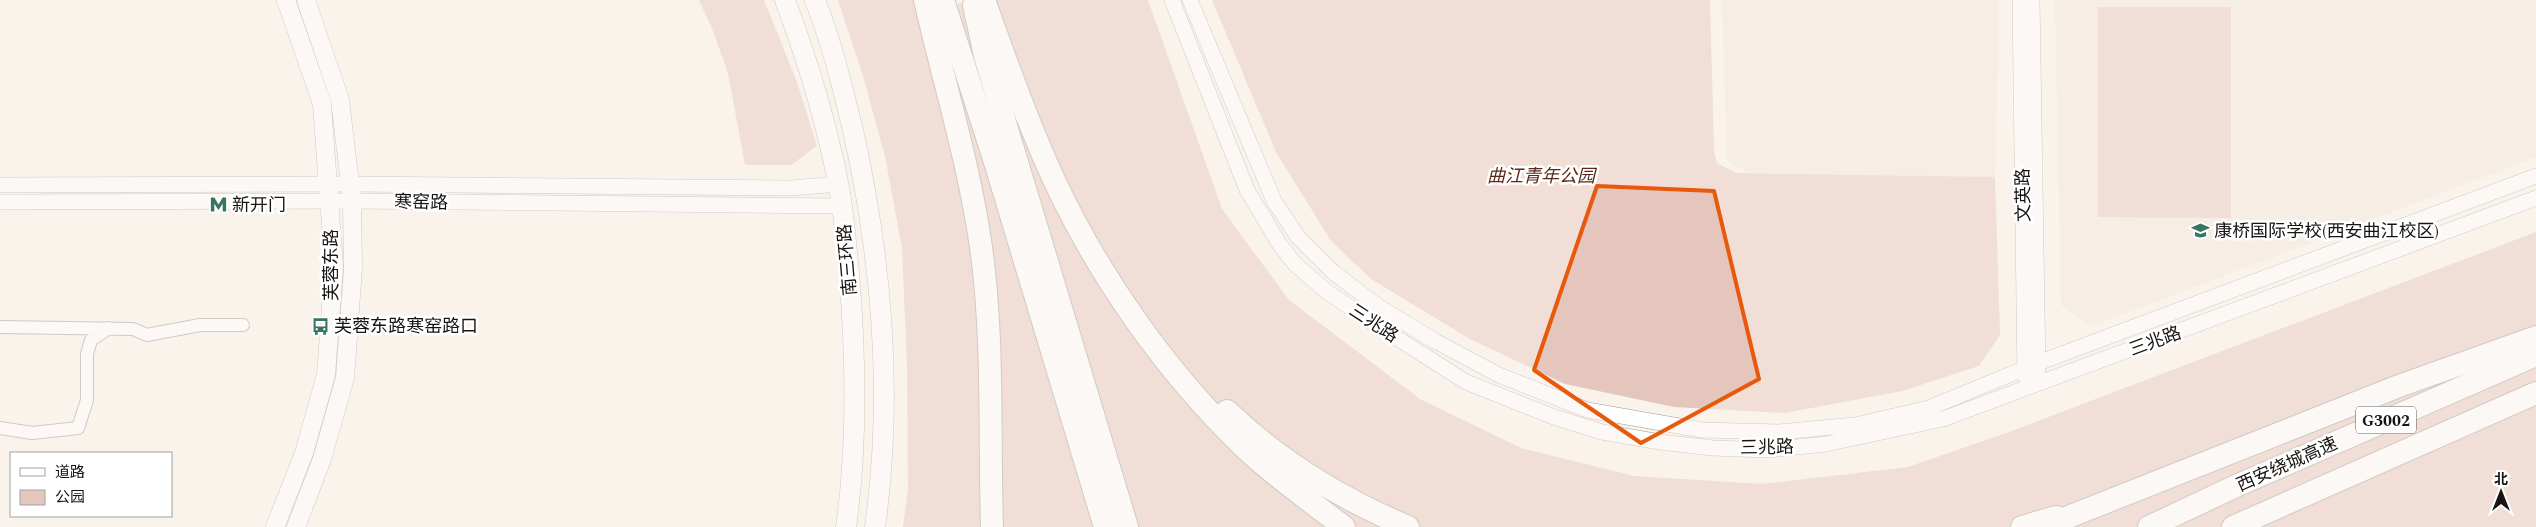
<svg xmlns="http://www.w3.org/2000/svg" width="2536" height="527" font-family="Spectral,'Noto Sans SC',serif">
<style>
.built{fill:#f1e7d9}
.green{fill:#e4c6bd}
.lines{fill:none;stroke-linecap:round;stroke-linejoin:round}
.minor-casing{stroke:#a09b94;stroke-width:14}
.tertiary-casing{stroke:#a09b94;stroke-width:16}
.secondary-casing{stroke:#a09b94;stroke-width:19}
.trunk-casing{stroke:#a09b94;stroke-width:21}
.motorway-casing{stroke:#a09b94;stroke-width:24}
.minor{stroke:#fff;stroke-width:12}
.tertiary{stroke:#fff;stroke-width:15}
.secondary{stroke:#fff;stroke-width:18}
.trunk{stroke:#fff;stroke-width:20}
.motorway{stroke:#fff;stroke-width:22}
.marked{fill:none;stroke:#e8590c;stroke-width:4;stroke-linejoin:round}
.labels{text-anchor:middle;stroke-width:5;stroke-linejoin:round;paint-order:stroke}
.shield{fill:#fff;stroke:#5d5b59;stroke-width:1}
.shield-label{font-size:16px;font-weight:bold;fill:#171512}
.park-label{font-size:18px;font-style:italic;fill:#5b2819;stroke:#fff}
.street-label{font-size:18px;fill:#171512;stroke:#fff}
.poi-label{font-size:18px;fill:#171512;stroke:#fff;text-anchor:start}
</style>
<rect width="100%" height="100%" fill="#f9f3ec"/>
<!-- built -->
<path class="built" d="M1722,0H1999L1995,177L1748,173L1727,160Z
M2055,0H2536V157L2092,326L2061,305Z"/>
<!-- green -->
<path class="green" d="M699,0H764L797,82L817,146L791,165H745L728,73L713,31Z
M838,0H918L921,11L977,0H1148L1222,209L1289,300L1420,399L1521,448L1634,476L1762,484L1908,467L2009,432L2536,232V527H903L908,488L907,365L902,248L885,156L863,76Z
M1212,0H1710L1714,152L1717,163L1736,173L1995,177L2000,335L1979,366L1902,391L1785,413L1674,407L1565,384L1470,339L1371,279L1331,241L1276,152Z
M2098,7H2231V218L2098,217Z"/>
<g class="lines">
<defs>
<path id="minor" d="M0,327L133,329L147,335L200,325H243
M0,428L32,433L78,428L87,400V354L91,340L109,328"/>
<path id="tertiary" d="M1172,0L1247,190L1280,245L1295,264L1326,291L1367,319L1466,382L1554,417L1602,432L1660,442L1713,448L1767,450L1826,444L1943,419L2536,198
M1190,0L1274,201L1298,237L1333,272L1379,307L1435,341L1499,375L1587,410L1702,430L1779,432L1855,425L1929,408L2038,363L2536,176
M2020,0L2025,376
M2032,0L2038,373
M0,185L352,184L791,188L839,184
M0,202L352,201L842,206"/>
<path id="secondary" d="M275,527L304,453L326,375L334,267L322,104L286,0
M296,527L322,459L345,378L353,268L352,201L340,100L306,0"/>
<path id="trunk" d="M785,0C807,59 826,121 838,182C844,212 846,243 849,273C856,357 858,443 846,527
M815,0C832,43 843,89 854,135C882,262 893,397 875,527"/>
<path id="motorway" d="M925,0C944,83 969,163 981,247C994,340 989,434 992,527
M943,0L995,162L1105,527
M984,0C1006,61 1027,121 1054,180C1100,278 1166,372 1244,447C1274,476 1310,501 1344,527
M974,5L985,56L1127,527
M1227,411C1279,461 1342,499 1408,527
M2022,527L2056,517
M2043,527L2399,386L2536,337
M2149,527L2236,486L2536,355
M2233,527L2536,393"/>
</defs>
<!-- minor casing -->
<use href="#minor" class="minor-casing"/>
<!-- tertiary casing -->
<use href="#tertiary" class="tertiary-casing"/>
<!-- secondary casing -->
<use href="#secondary" class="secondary-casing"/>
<!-- trunk casing -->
<use href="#trunk" class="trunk-casing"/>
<!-- motorway casing -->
<use href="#motorway" class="motorway-casing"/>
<!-- minor -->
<use href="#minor" class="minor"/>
<!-- tertiary -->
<use href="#tertiary" class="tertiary"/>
<!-- secondary -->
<use href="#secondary" class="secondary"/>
<!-- trunk -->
<use href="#trunk" class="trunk"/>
<!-- motorway -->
<use href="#motorway" class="motorway"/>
</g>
<!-- marked area -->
<path d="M0 0H2536V527H0ZM1597,186L1714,191L1759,379L1641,443L1534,370Z" fill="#f9f3ec" fill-opacity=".55" fill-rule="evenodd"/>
<path class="marked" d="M1597,186L1714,191L1759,379L1641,443L1534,370Z"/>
<!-- icons -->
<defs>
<symbol id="metro-bare" viewBox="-9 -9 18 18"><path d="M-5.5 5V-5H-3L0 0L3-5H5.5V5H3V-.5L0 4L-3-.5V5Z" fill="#38745f" stroke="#fff" stroke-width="2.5" paint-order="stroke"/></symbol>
<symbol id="school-bare" viewBox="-9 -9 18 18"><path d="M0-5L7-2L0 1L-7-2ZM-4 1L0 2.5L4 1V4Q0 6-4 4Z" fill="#38745f" stroke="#fff" stroke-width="2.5" paint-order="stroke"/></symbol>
<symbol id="bus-bare" viewBox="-9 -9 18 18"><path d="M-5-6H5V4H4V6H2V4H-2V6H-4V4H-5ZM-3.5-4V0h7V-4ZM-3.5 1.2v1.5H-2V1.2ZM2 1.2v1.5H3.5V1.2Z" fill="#38745f" stroke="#fff" stroke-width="2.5" paint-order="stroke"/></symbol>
</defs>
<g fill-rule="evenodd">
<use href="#metro-bare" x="206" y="192" width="25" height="25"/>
<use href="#school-bare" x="2188" y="218" width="25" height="25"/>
<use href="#bus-bare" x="308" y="314" width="25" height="25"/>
</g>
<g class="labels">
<!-- shield labels -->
<rect class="shield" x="2356" y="406.5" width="60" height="27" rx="4"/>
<g class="shield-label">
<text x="2386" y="426">G3002</text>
</g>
<!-- park labels -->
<g class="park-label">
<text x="1541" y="182">曲江青年公园</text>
</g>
<!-- street labels -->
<g class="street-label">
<text transform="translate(2023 195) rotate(-91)" y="6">文英路</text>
<text transform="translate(421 202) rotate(1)" y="6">寒窑路</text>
<text transform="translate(847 260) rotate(-95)" y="6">南三环路</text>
<text transform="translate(331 265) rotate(-90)" y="6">芙蓉东路</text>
<text transform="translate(1374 323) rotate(33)" y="6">三兆路</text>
<text transform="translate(2155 341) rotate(-20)" y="6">三兆路</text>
<text transform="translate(1767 447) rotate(-1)" y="6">三兆路</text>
<text transform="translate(2287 464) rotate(-24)" y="6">西安绕城高速</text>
</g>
<!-- poi labels -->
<g class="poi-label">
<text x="232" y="211">新开门</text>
<text x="2214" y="237">康桥国际学校(西安曲江校区)</text>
<text x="334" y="332">芙蓉东路寒窑路口</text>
</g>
</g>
<!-- legend -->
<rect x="10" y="452" width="162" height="65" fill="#ffffff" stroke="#a2a1a0"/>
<rect x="20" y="468" width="25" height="8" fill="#ffffff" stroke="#a2a1a0"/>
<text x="55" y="477" font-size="15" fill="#171512">道路</text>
<rect x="20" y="490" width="25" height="15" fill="#e4c6bd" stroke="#a2a1a0"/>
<text x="55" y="502" font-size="15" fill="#171512">公园</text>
<!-- north arrow -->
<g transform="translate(2501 492)" stroke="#ffffff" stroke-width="4" paint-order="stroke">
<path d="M0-4L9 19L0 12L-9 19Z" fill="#171512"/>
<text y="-8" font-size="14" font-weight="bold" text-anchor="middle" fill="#171512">北</text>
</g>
</svg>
